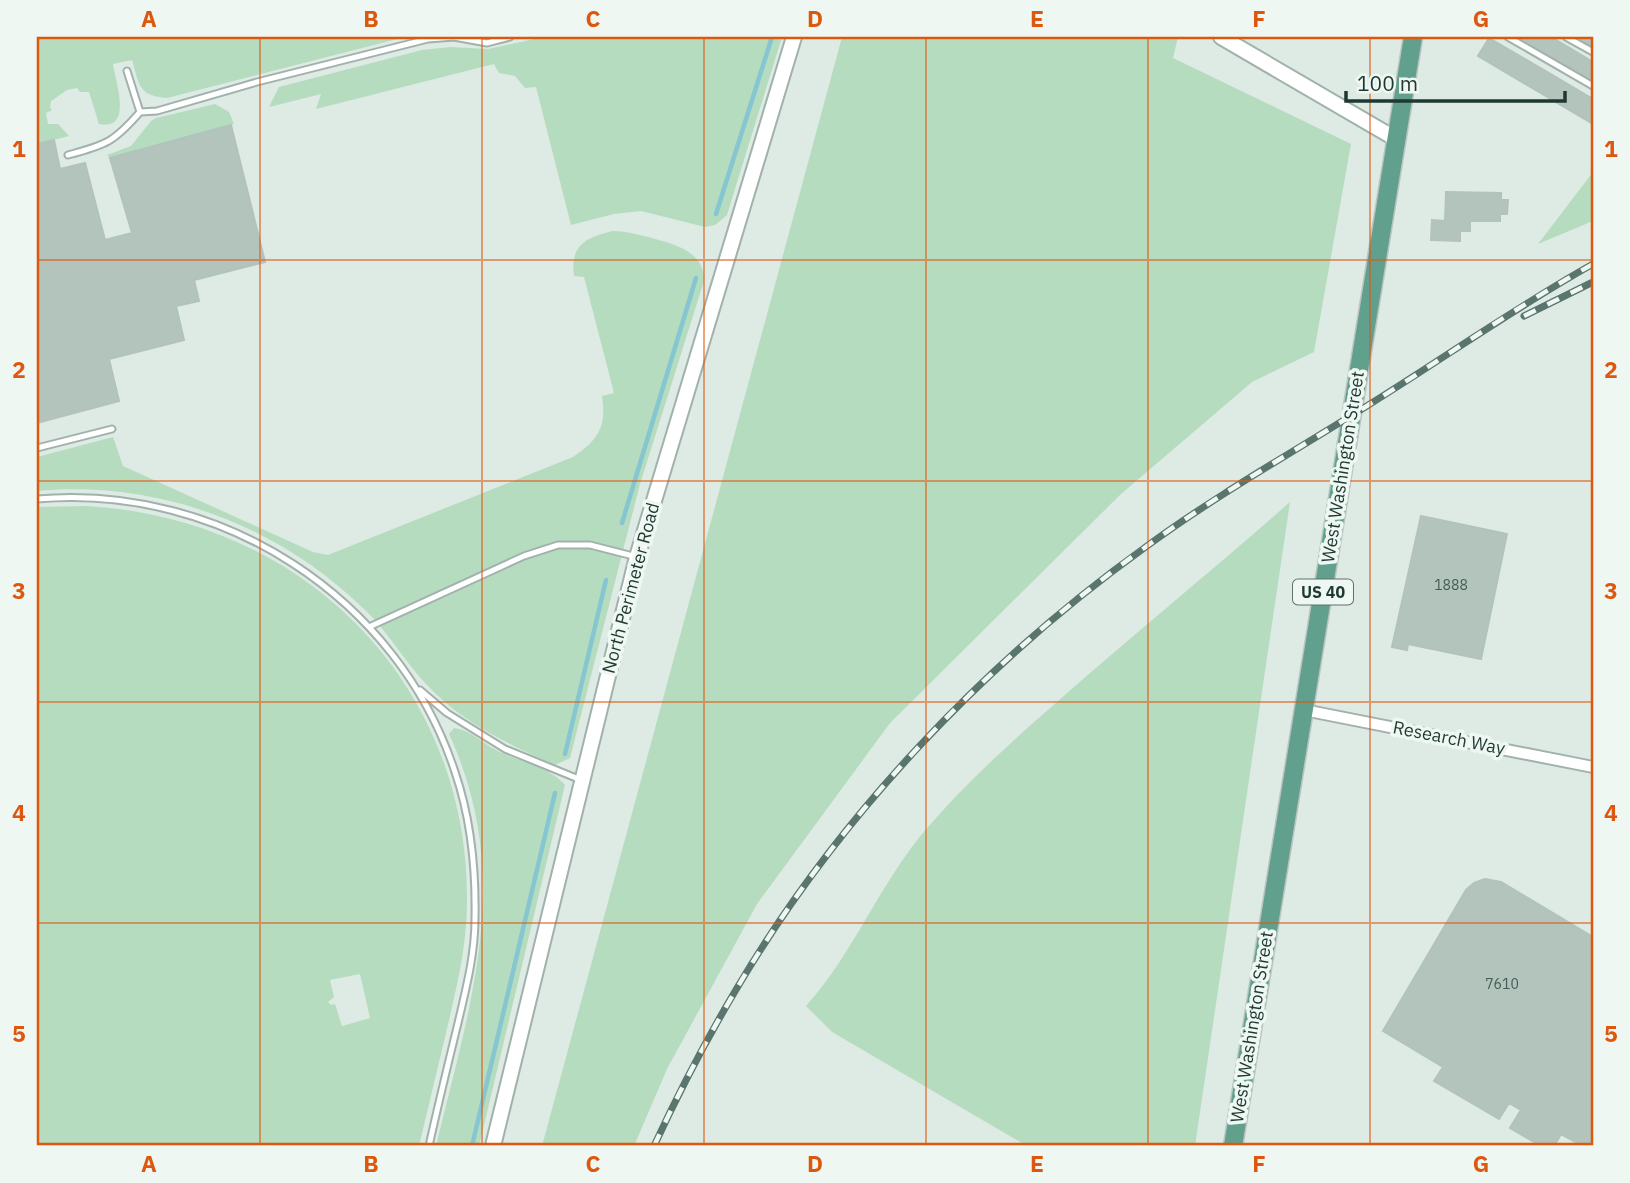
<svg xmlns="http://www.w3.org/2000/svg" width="1630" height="1183" font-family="'IBM Plex Sans',sans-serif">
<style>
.green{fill:#b6dcbf;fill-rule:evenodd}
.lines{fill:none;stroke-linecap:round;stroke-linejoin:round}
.stream{stroke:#85c6d0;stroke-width:4.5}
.building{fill:#b3c4bd;stroke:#b1c3bb;stroke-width:2}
.service-casing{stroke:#a1b1ab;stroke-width:9}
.minor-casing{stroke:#a1b1ab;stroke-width:14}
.tertiary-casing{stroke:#a1b1ab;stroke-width:18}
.primary-casing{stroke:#bcc4c2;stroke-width:21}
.service{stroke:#fff;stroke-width:5}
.minor{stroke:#fff;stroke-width:10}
.tertiary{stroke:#fff;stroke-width:14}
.primary{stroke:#62a08e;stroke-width:18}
.rail-casing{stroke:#59756d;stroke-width:7}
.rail{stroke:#eef7f2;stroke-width:4.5;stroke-dasharray:13;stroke-linecap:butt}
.grid{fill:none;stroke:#de570e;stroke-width:2;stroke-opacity:0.55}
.labels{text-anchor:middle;stroke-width:7;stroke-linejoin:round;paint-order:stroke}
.number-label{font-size:14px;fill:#445c55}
.shield{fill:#eef7f2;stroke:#5d726c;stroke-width:2}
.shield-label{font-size:16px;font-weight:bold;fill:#1f3932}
.street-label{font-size:18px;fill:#1f3932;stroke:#eef7f2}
.neatline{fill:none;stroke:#de570e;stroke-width:2.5}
.grid-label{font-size:23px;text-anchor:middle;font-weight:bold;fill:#de570e}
</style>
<rect width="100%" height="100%" fill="#deeae4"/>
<!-- green -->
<path class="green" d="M37,37H405L167,98C138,96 139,84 132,60L113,64C115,80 134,131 99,124L89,92H80L77,88L67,90L51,101L50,107L52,110L46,113L48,124H58L69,136L37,144Z
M543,37H782L727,215L715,225L705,227L641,211L614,214L571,225L536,87L525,88L515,76L499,73L494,64L316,109L321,94L269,107L279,87L422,50L450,47L488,49Z
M842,37H1178L1173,58L1351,144L1314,352L1252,382L1121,494L890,723L757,904L667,1069L634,1146H542Z
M215,104L229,112L234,124L110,158L107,155L131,146L151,121L156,118Z
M1593,172V221L1538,244Z
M613,231C627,231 639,235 652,238C676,245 704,251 704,281L640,484L570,758L555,765C508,744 462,723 426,684C404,661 389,633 365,610C278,525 159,480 37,491V457L113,437L123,466L313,552L328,555L573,457C598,440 607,427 602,396L614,393L584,277L574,276C570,245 586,237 613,231Z
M1290,502L1195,1146H1027L832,1032L806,1006C854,953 880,882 928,827C967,782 1012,741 1057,702C1134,634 1213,570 1290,502Z
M86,506C302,518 469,682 467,902C467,947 456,990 446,1033C437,1071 428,1108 419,1146H37V507ZM360,974L370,1018L342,1026L335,1004L331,1005L328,1002L334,997L330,980Z
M454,728C468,729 482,742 494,749C516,761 549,766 565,785L479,1146H436C470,1004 515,877 449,734Z"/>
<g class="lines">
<!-- stream -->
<path class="stream" d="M716,214L772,37
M622,523L696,278
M565,754L606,580
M472,1146L555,793"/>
</g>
<!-- building -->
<path class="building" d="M1515,37H1551L1593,62V83Z
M1574,37H1593V48Z
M1489,38L1593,99V124L1478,56Z
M231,125L265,262L194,280L199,301L176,306L184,340L109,359L119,401L37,423V144L54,140L60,169L85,163L105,240L132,233L110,158Z
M1446,192L1501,193V200H1508L1507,214H1500V221H1470V231H1460V241L1431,240L1432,220L1445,221Z
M1421,516L1507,534L1481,659L1408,644L1407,650L1392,647Z
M1485,879L1501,882L1593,937V1146H1583L1561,1134L1554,1146H1541L1510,1128L1521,1110L1509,1103L1499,1119L1434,1081L1443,1067L1383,1031L1466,890L1474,883Z"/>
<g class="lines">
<defs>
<path id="service" d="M1508,37L1593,86
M1566,37L1593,52
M127,71L140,112
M68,155C106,145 114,142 140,112L157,111L257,82L428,39L454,37L487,43L510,37
M37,448L112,429
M37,499C220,483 398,597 455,772C471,819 476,870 475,919C475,954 466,989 458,1023C448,1064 438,1105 429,1146
M369,627L524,556L558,545H590L637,557
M420,690L447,713L505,749L581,780"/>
<path id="minor" d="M1304,710L1593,767"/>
<path id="tertiary" d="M1221,37L1396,139
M493,1146L637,557L794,37"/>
<path id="primary" d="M1233,1146L1413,37"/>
</defs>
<!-- service casing -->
<use href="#service" class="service-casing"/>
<!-- minor casing -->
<use href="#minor" class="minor-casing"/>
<!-- tertiary casing -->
<use href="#tertiary" class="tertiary-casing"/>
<!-- primary casing -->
<use href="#primary" class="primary-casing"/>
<!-- service -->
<use href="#service" class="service"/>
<!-- minor -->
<use href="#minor" class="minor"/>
<!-- tertiary -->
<use href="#tertiary" class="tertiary"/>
<!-- primary -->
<use href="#primary" class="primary"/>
<defs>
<path id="rail" d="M1524,316L1593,282
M654,1146C679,1092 706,1040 737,988C838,817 985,662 1147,546C1218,494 1295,451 1370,404C1444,358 1516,307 1593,264"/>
</defs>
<!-- rail casing -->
<use href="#rail" class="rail-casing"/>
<!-- rail -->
<use href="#rail" class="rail"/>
</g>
<!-- grid -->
<path class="grid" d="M260,37V1146M482,37V1146M704,37V1146M926,37V1146M1148,37V1146M1370,37V1146M37,260H1593M37,481H1593M37,702H1593M37,923H1593"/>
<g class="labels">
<!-- number labels -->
<g class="number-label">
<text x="1451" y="590">1888</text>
<text x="1502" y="989">7610</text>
</g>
<!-- shield labels -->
<rect class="shield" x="1293" y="579.5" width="60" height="25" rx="5"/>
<g class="shield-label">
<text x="1323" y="598">US 40</text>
</g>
<!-- street labels -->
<g class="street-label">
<text transform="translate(1343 467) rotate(-81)" y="6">West Washington Street</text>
<text transform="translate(631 588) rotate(-75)" y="6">North Perimeter Road</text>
<text transform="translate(1449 738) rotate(11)" y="6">Research Way</text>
<text transform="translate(1252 1027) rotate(-81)" y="6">West Washington Street</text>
</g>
</g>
<!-- border -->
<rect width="1630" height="1183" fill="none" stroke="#eef7f2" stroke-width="77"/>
<!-- scale -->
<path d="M1346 91v10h219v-10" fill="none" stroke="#1f3932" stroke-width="3.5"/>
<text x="1357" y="91" font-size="21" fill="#1f3932" stroke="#eef7f2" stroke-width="5" paint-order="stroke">100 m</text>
<rect x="38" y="38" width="1554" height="1106" class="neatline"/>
<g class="grid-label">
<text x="149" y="27">A</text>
<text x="371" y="27">B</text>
<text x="593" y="27">C</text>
<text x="815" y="27">D</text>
<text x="1037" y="27">E</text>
<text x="1259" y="27">F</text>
<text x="1481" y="27">G</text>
<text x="19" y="157">1</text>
<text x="1611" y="157">1</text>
<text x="19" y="378">2</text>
<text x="1611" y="378">2</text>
<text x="19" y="599">3</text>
<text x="1611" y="599">3</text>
<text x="19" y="821">4</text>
<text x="1611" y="821">4</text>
<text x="19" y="1042">5</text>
<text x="1611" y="1042">5</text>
<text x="149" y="1172">A</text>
<text x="371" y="1172">B</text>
<text x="593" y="1172">C</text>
<text x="815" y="1172">D</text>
<text x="1037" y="1172">E</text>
<text x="1259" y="1172">F</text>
<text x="1481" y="1172">G</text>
</g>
</svg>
